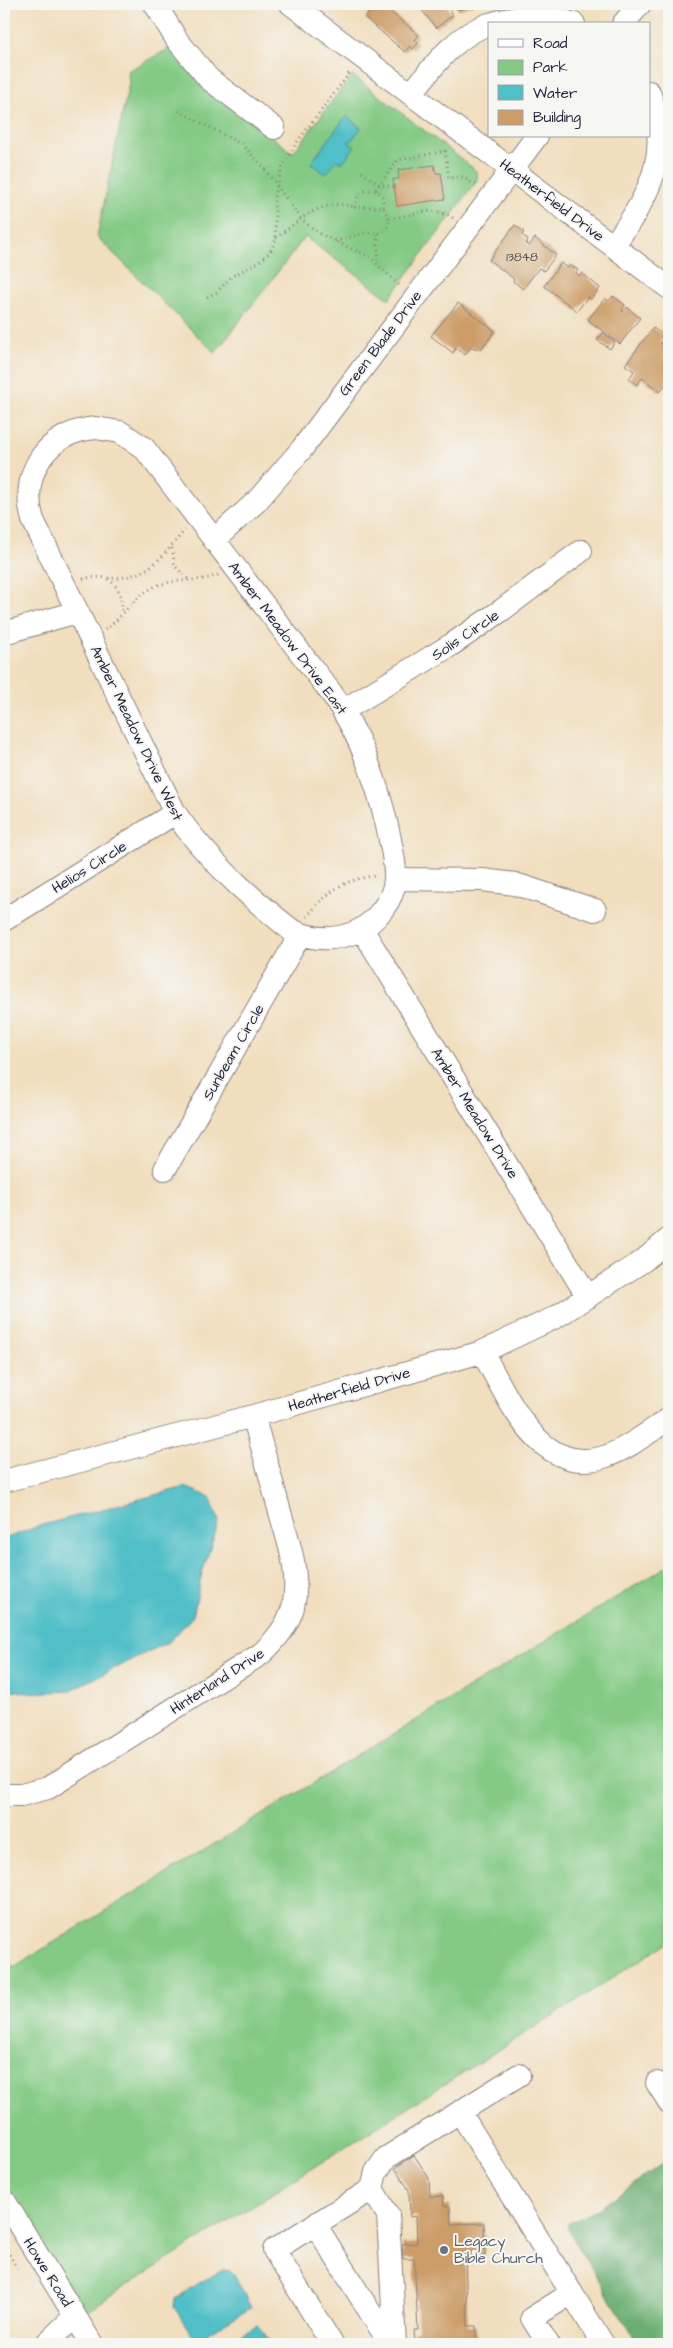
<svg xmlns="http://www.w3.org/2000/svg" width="673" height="2348" font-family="'Architects Daughter',sans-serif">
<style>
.green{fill:#84ca85;stroke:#537660}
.forest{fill:#6bae72;stroke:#466856}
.water{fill:#51bfc7;stroke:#3a7081}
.building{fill:#cc9d68}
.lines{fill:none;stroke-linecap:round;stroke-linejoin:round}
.minor-casing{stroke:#8a807c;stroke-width:24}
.path{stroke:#8a807c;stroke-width:3;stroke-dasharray:1 4;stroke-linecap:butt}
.minor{stroke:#fff;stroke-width:22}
.worship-dot{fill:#6b7280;stroke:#f6f6f2;stroke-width:2}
.labels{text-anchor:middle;stroke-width:4;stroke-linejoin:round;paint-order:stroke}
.number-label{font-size:12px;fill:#4c4146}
.street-label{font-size:15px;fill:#22223b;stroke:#f6f6f2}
.worship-label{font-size:15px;fill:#5b616d;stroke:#f6f6f2;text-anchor:start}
</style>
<rect width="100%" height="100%" fill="#f6f6f2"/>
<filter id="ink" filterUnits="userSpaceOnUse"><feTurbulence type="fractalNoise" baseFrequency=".02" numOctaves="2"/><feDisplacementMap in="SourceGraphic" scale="10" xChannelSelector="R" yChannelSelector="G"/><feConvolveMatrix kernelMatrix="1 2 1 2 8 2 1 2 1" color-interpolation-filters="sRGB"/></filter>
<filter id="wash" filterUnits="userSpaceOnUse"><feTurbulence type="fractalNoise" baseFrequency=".0096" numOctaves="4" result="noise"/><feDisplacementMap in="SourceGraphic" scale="20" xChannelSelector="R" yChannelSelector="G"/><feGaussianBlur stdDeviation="1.12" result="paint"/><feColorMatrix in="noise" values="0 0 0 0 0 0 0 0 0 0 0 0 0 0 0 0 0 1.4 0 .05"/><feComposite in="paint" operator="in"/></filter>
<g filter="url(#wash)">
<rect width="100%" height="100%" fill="#f1debe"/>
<!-- green -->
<path class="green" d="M172,47L207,87L293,153L352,75L473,168L477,172V181L389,299L305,237L215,353L97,237L129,83L128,71Z
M669,1565V1942L82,2314L4,2182V1973Z"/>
<!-- forest -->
<path class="forest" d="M669,2159V2344H639L578,2248L567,2224L598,2209Z"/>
<!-- water -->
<path class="water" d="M346,116L361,128L349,143L355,146L342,163L337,160L326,174L311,163Z
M185,1487L210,1497L219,1521L202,1573L193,1616L170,1641L69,1691L26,1693L4,1688V1539L39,1526Z
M223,2270L230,2271L234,2274L251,2308L197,2339L194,2338L174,2307L175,2299L198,2283Z
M257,2325L261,2328L271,2344H223Z"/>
<g id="blocks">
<!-- building -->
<path class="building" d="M376,4H381L419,35L415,40L418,43L413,49L410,46L405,52L365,18Z
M417,4H446L453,15L436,28Z
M455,4H476L458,10Z
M434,165L436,173H441L445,199L397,206L393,179H399L398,170Z
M515,225L524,232L522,235L528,240L526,243L529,246L535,238L556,255L544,271L539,268L523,289L513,281L514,279L489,260Z
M561,263L568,268L570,265L578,270L576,273L580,276L582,273L600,288L591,299L588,297L577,311L544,286Z
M613,296L625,305L622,310L623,312L627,307L640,318L620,344L588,320L605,298L609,301Z
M458,303L495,331L480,350L471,347L465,355L456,348L453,353L431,336Z
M653,328L662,334L660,337L663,339L660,343L668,348L669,346V380L660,392L642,378L637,385L629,379L634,371L625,365Z
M603,333L615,342L610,349L597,340Z
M414,2155L429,2178L430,2197L443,2196L444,2206H450L451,2224L484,2223L485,2256L465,2257L468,2326H476L477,2344H415L414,2330H418L414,2259H403L402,2244L417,2243L416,2216L410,2217L409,2190L395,2168Z"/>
</g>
</g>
<g filter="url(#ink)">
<use href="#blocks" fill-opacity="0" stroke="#8a807c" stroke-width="1"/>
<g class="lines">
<defs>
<path id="minor" d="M155,4L177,40L209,79L274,128
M291,4L669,288
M490,24C519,15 545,14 574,24
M623,24L640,4
M411,94C433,67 454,36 489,24
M613,246C649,197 673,153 649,92
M96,428L120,432L144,448L332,694C361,735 377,781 388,830C391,845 396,863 395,879C394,900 375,923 356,932C334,941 311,940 290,929C247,895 207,859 175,813L33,520C19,474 46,432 96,428Z
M214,540L256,502L301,450L537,136
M4,633L77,612
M344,710L451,645L502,610L581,551
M395,879L482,880L515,884L595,910
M4,920L175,813
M362,929L588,1297
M165,1169L300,935
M482,1352C509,1398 539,1479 607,1456C629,1448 650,1431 669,1419
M4,1481L253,1416L482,1352L556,1317L643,1261L669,1239
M4,1795H21L48,1788L261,1654C275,1641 288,1626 293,1607C301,1572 287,1538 278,1505C270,1475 262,1446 253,1416
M657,2083L669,2102
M460,2112L603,2344
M372,2189L388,2215L395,2344
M4,2200L92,2344
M315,2224L390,2344
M46,2344L75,2316
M332,2344L274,2250L372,2189L376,2172L386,2158L519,2075
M548,2344L532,2318L572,2293"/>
</defs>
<!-- minor casing -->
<use href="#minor" class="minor-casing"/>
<!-- path -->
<path class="path" d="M179,111L241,144L261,164L302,220L320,234L370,257L401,287
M362,172L380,185L394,187
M376,190L398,160L445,151L449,178L462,177L478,186
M389,218C414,217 430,203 453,218
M377,234L379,264
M276,238C300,220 322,197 355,207
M335,241L365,233H381L387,227L389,218L383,207H355L358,196L363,191C376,188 385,192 383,207
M207,297L217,292L232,276L259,262L270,252L276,239L274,195L282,168L297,142L351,71
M172,548L175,566L189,580
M83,579C95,575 105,579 117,578C152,575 164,554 185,530
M108,579C120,587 122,598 122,612
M105,630C124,616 133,596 156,586C176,578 198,583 218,575
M307,917C325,893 345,878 376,876
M4,2246L17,2268"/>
<!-- minor -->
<use href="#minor" class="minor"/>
</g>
</g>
<!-- markers -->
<circle class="worship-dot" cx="444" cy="2250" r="5"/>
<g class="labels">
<!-- number labels -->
<g class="number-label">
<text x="522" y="261">13848</text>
</g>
<!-- street labels -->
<g class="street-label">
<text transform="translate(552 200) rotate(37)" y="5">Heatherfield Drive</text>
<text transform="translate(380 343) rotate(-53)" y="5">Green Blade Drive</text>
<text transform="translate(465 635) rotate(-34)" y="5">Solis Circle</text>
<text transform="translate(288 638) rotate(53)" y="5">Amber Meadow Drive East</text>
<text transform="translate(137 733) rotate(64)" y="5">Amber Meadow Drive West</text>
<text transform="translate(89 867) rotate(-32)" y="5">Helios Circle</text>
<text transform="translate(233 1052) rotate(-60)" y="5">Sunbeam Circle</text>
<text transform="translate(475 1113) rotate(58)" y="5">Amber Meadow Drive</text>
<text transform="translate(349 1389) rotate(-16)" y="5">Heatherfield Drive</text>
<text transform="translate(217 1681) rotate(-33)" y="5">Hinterland Drive</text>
<text transform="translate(48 2272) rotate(58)" y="5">Howe Road</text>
</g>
<!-- worship labels -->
<g class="worship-label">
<text x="454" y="2246">Legacy<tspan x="454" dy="17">Bible Church</tspan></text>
</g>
</g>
<!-- margin -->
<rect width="673" height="2348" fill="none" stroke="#f6f6f2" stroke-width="20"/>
<!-- legend -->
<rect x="488" y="22" width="162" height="115" fill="#f6f6f2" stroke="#a1a1a9"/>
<rect x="498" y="39" width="25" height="8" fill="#ffffff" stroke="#a1a1a9"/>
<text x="533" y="48" font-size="15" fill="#22223b">Road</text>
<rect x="498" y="60" width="25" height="15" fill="#84ca85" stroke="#a1a1a9"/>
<text x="533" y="72" font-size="15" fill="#22223b">Park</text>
<rect x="498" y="85" width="25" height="15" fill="#51bfc7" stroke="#a1a1a9"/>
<text x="533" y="98" font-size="15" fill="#22223b">Water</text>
<rect x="498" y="110" width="25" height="15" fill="#cc9d68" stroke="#a1a1a9"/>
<text x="533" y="122" font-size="15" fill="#22223b">Building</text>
</svg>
